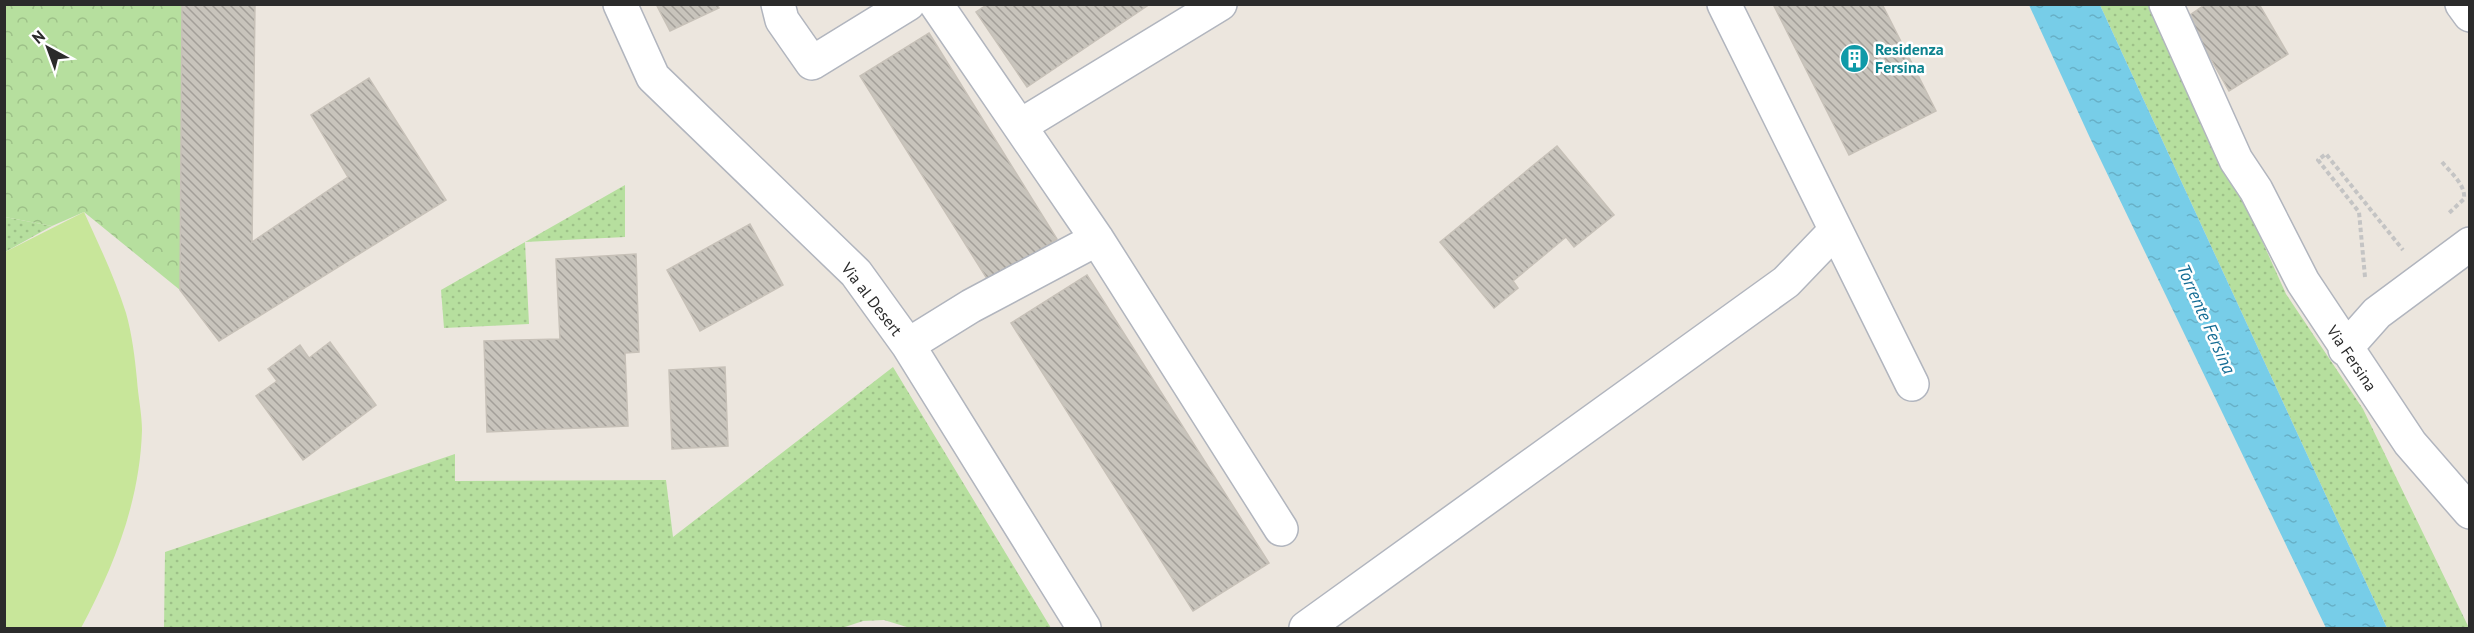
<svg xmlns="http://www.w3.org/2000/svg" width="2474" height="633" font-family="'PT Sans',sans-serif">
<style>
.grass{fill:url(#grass-dots)}
.forest{fill:url(#forest-crowns)}
.pitch{fill:#c8e69a}
.water{fill:url(#water-ripples)}
.building{fill:url(#building-back-hatch);stroke:#c7c1b8;stroke-width:1.5}
.lines{fill:none;stroke-linecap:round;stroke-linejoin:round}
.minor-casing{stroke:#b1b5be;stroke-width:36}
.path{stroke:#c4c4c4;stroke-width:4;stroke-dasharray:4.5 3;stroke-linecap:butt}
.minor{stroke:#fff;stroke-width:33}
.labels{text-anchor:middle;stroke-width:5;stroke-linejoin:round;paint-order:stroke}
.culture-label{font-size:16px;font-weight:bold;fill:#0d838f;stroke:#fff;text-anchor:start}
.street-label{font-size:16px;fill:#2b2b2b;stroke:#fff}
.water-label{font-size:18px;font-style:italic;fill:#156d95;stroke:#fff}
</style>
<defs>
<pattern id="grass-dots" width="8" height="8" patternUnits="userSpaceOnUse" patternTransform="scale(1.5)"><rect width="8" height="8" fill="#b6df9e"/><path d="M2 2h.1M6 6h.1" fill="none" stroke="#9dc088" stroke-width="1.8" stroke-linecap="round"/></pattern>
<pattern id="forest-crowns" width="20" height="18" patternUnits="userSpaceOnUse" patternTransform="scale(1.5)"><rect width="20" height="18" fill="#b6df9e"/><path d="M2 6a3 3 0 1 1 6 0M12 15a3 3 0 1 1 6 0" fill="none" stroke="#9dc088"/></pattern>
<pattern id="water-ripples" width="26" height="14" patternUnits="userSpaceOnUse" patternTransform="scale(1.5)"><rect width="26" height="14" fill="#77cde8"/><path d="M2 4q2-2 4 0t4 0M15 11q2-2 4 0t4 0" fill="none" stroke="#67b0c7"/></pattern>
<pattern id="building-back-hatch" width="6" height="6" patternUnits="userSpaceOnUse" patternTransform="scale(1.5)"><rect width="6" height="6" fill="#c8c4bc"/><path d="M-1 5l2 2M0 0l6 6M5-1l2 2" fill="none" stroke="#a39f99"/></pattern>
</defs>
<rect width="100%" height="100%" fill="#ece6de"/>
<!-- grass -->
<path class="grass" d="M2100,5H2156L2286,294L2363,409L2469,628H2387Z
M625,185V237L525,242L529,324L444,328L441,290Z
M5,217L52,226L5,252Z
M893,367L1051,628H910L884,620L863,621L842,628H164L165,552L455,454V481L666,480L673,537Z"/>
<!-- forest -->
<path class="forest" d="M4,5H182L180,290L84,212L52,226L5,217Z"/>
<!-- pitch -->
<path class="pitch" d="M84,212C99,245 115,278 126,313C132,334 135,358 137,380C138,396 142,414 142,430C140,501 114,567 81,628H5V252Z"/>
<!-- water -->
<path class="water" d="M2029,5H2100L2387,628H2326L2090,138Z"/>
<!-- building -->
<path class="building" d="M182,4H255L252,242L348,177L311,115L369,78L446,200L219,341L180,290Z
M656,4H717L719,8L670,31Z
M988,4H1150L1027,87L976,12Z
M1773,4H1882L1936,111L1849,155Z
M2206,4H2259L2288,54L2229,91L2187,17Z
M929,33L1057,239L989,282L860,76Z
M1557,146L1614,215L1574,247L1566,237L1513,281L1518,288L1494,308L1440,242Z
M750,224L783,285L700,331L667,270Z
M636,254L639,352L625,353L628,426L487,432L484,341L560,339L556,259Z
M1087,275L1269,563L1193,611L1011,323Z
M330,342L376,405L303,460L256,396L277,381L268,369L300,345L309,358Z
M725,367L728,446L672,449L669,370Z"/>
<g class="lines">
<defs>
<path id="minor" d="M620,4L653,77L856,273L908,345L1084,628
M778,4L782,20L812,63L908,4
M936,4L1097,239L1281,529
M1724,4L1912,384
M2166,4L2236,160L2256,190L2303,282L2410,443L2470,512
M2462,4L2470,15
M1020,126L1220,4
M908,345L971,306L1097,239
M2345,349L2377,313L2470,244
M1306,628L1786,282L1835,231"/>
</defs>
<!-- minor casing -->
<use href="#minor" class="minor-casing"/>
<!-- path -->
<path class="path" d="M2442,162C2451,173 2466,185 2464,199L2449,213
M2365,277L2359,212L2318,160L2326,154L2403,250"/>
<!-- minor -->
<use href="#minor" class="minor"/>
</g>
<!-- icons -->
<defs>
<symbol id="building-disc" viewBox="-11 -11 22 22"><circle r="9.5" fill="#0f9aa8" stroke="#fff"/><path d="M-4-6H4V6H1V3H-1V6H-4ZM-2.5-4.3h1.7v1.8h-1.7ZM.8-4.3h1.7v1.8H.8ZM-2.5-1h1.7V.8h-1.7ZM.8-1h1.7V.8H.8Z" fill="#fff"/></symbol>
</defs>
<g fill-rule="evenodd">
<use href="#building-disc" x="1838" y="42" width="33" height="33"/>
</g>
<g class="labels">
<!-- culture labels -->
<g class="culture-label">
<text x="1875" y="55">Residenza<tspan x="1875" dy="18">Fersina</tspan></text>
</g>
<!-- street labels -->
<g class="street-label">
<text transform="translate(872 299) rotate(52)" y="6">Via al Desert</text>
<text transform="translate(2352 358) rotate(56)" y="6">Via Fersina</text>
</g>
<!-- water labels -->
<g class="water-label">
<text transform="translate(2206 319) rotate(66)" y="6">Torrente Fersina</text>
</g>
</g>
<!-- border -->
<rect width="2474" height="633" fill="none" stroke="#2b2b2b" stroke-width="12"/>
<!-- north arrow -->
<g transform="translate(48 48) rotate(319)" stroke="#ffffff" stroke-width="4.5" paint-order="stroke">
<path d="M0-4.5L10 22L0 15L-10 22Z" fill="#2b2b2b"/>
<text y="-9" font-size="16" font-weight="bold" text-anchor="middle" fill="#2b2b2b">N</text>
</g>
</svg>
